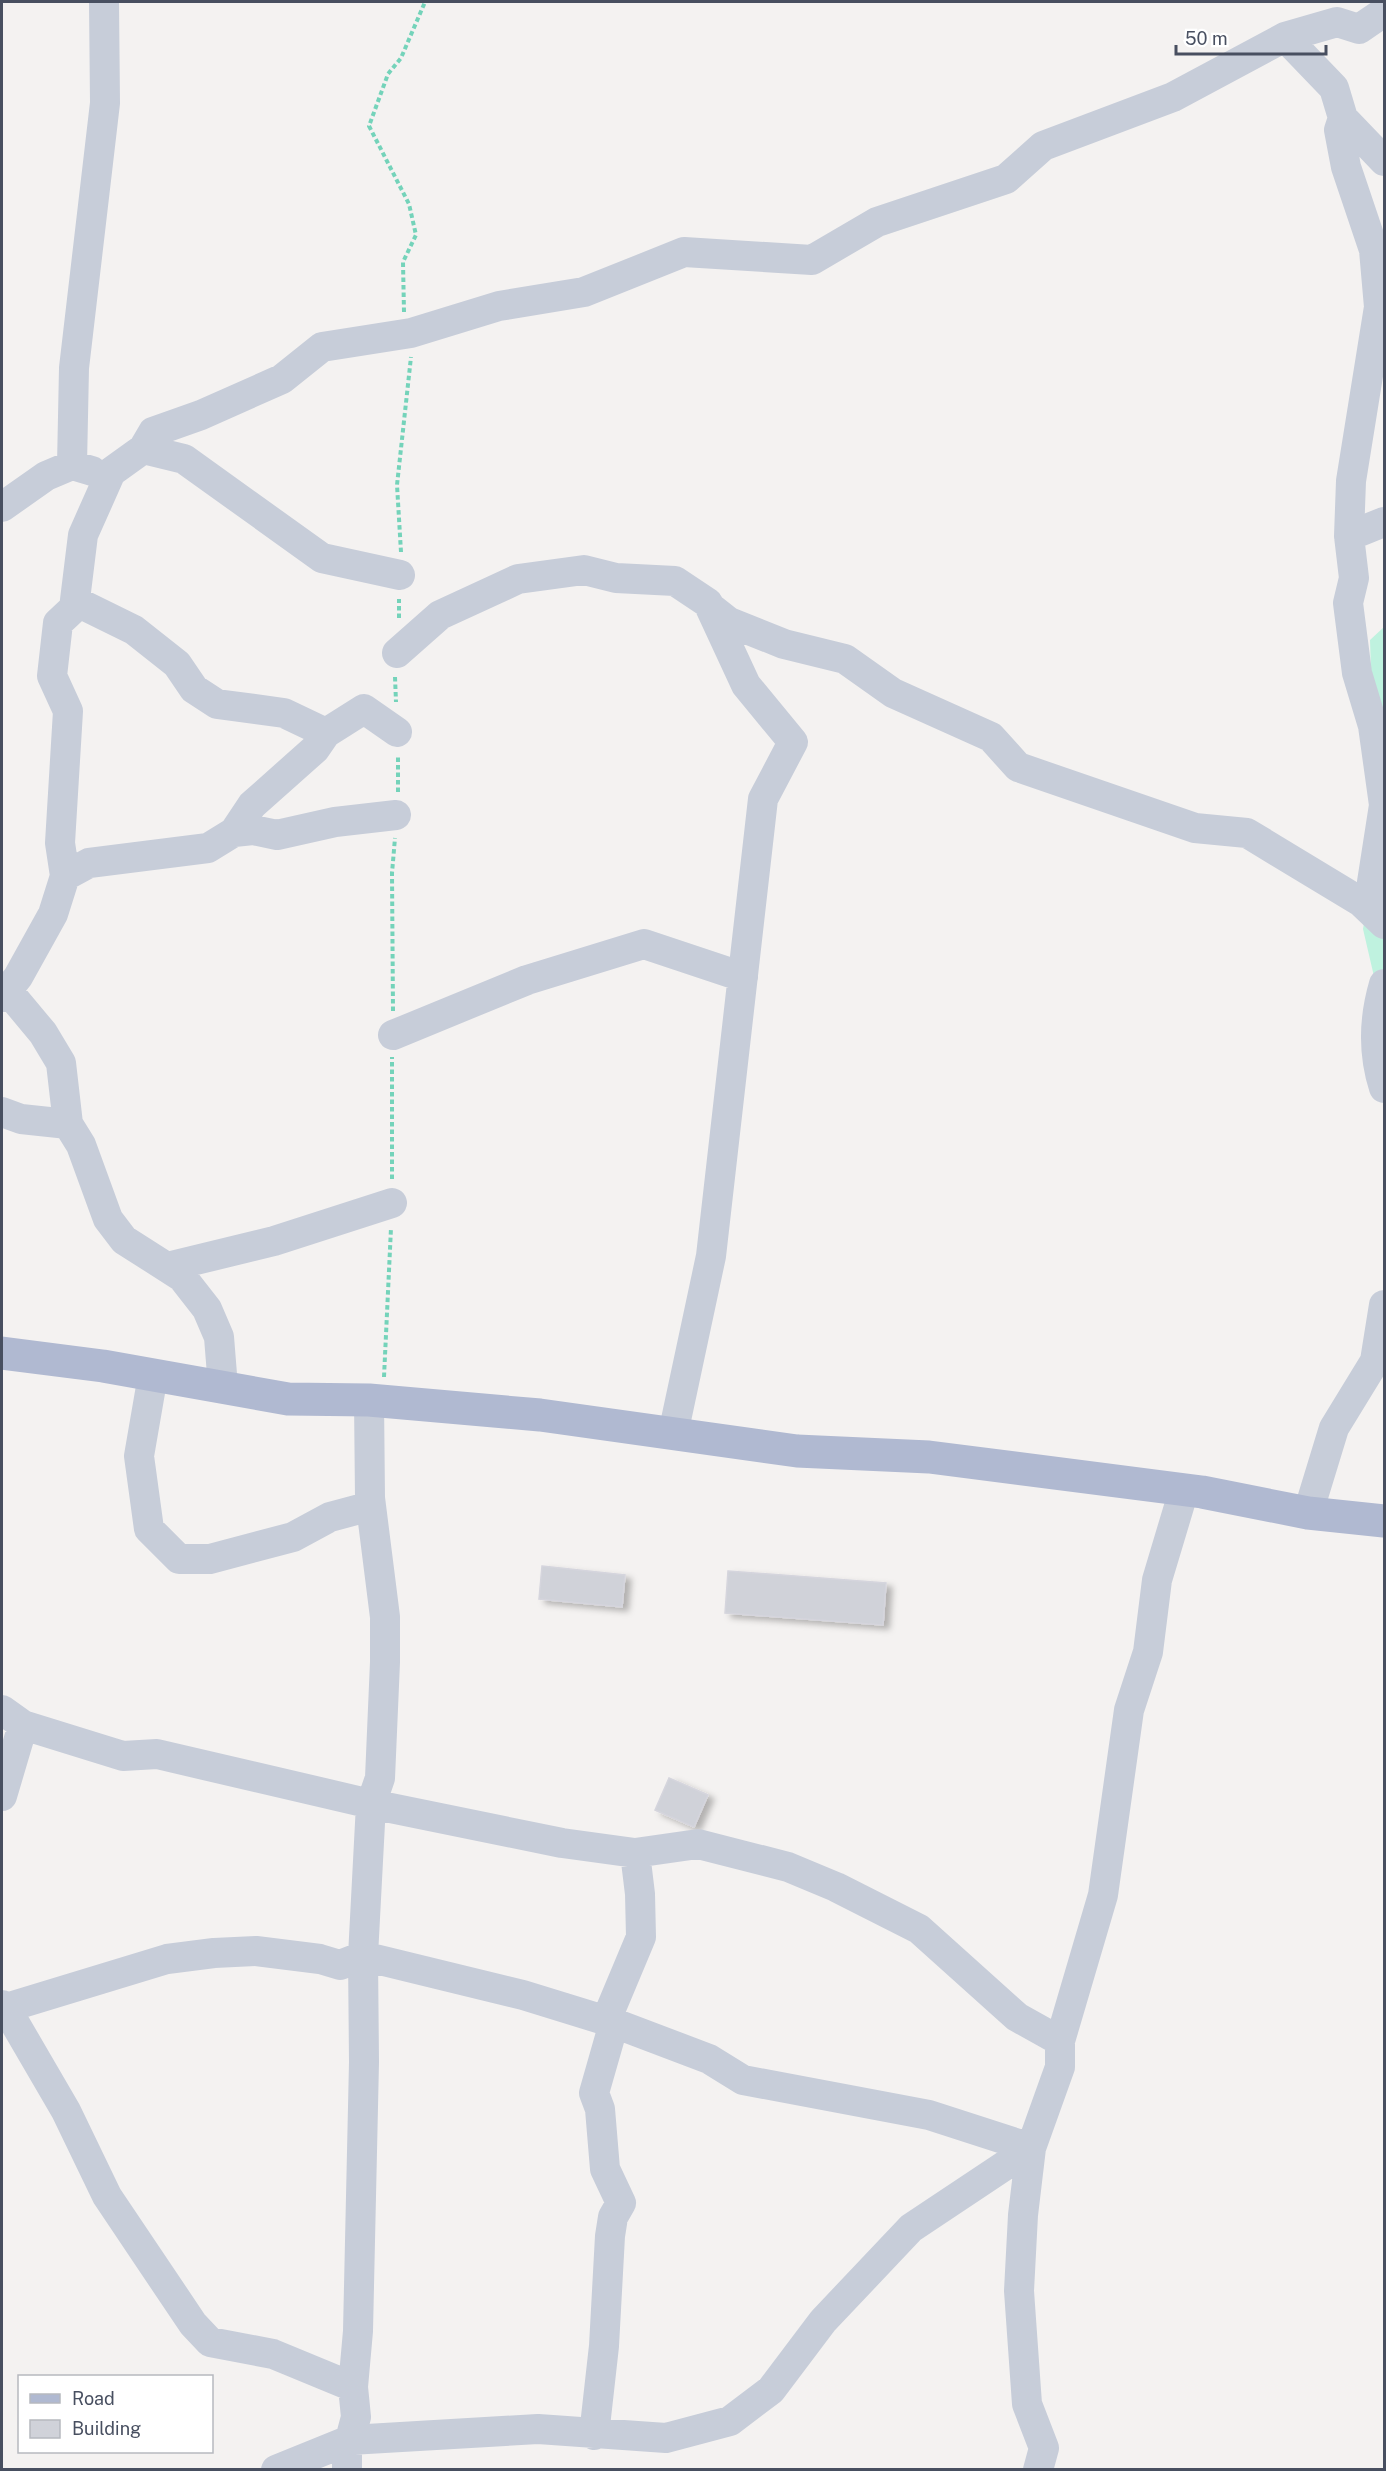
<svg xmlns="http://www.w3.org/2000/svg" width="1386" height="2471" font-family="'Public Sans',sans-serif">
<style>
.green{fill:#bff2df}
.building{fill:#d0d2d9;stroke:#d5d5dd;stroke-width:1.5;filter:url(#shadow)}
.lines{fill:none;stroke-linecap:round;stroke-linejoin:round}
.path{stroke:#74d3ba;stroke-width:4;stroke-dasharray:4.5 3;stroke-linecap:butt}
.minor{stroke:#c7cdd9;stroke-width:30}
.major{stroke:#b0b9d1;stroke-width:33}
</style>
<defs>
<filter id="shadow"><feDropShadow dx="6" dy="4" stdDeviation="3" flood-color="#0004"/></filter>
</defs>
<rect width="100%" height="100%" fill="#f4f2f1"/>
<!-- green -->
<path class="green" d="M1384,627V1000L1379,998L1363,929L1377,849L1370,640Z"/>
<!-- building -->
<path class="building" d="M542,1566L625,1575L622,1607L539,1599Z
M728,1571L886,1583L883,1625L725,1613Z
M669,1778L708,1795L694,1827L655,1810Z"/>
<g class="lines">
<!-- path -->
<path class="path" d="M404,312L403,262L416,235L409,204L369,126L388,74L401,58L425,2
M401,552L397,485L411,357
M399,618V599
M395,677L396,702
M398,792V755
M393,1011L392,873L395,838
M392,1179V1057
M384,1377L391,1228"/>
<!-- minor -->
<path class="minor" d="M1285,37L1334,88L1343,118L1384,161
M1343,118L1339,130L1346,167L1374,250L1379,307L1351,481L1349,536L1354,578L1348,603L1357,673L1373,726L1384,805L1372,882L1384,922
M143,449L153,432L201,415L282,379L322,347L411,333L499,306L584,292L684,252L812,260L877,222L1006,179L1043,146L1173,97L1285,37L1337,22L1359,29L1384,12
M72,465L74,368L105,103L104,2
M2,507L46,476L72,465L92,471
M1349,536L1384,522
M75,601L134,630L177,664L194,689L217,704L284,713L326,733
M710,607L729,622L784,644L845,659L893,693L991,737L1018,767L1195,828L1247,833L1361,902L1384,924
M397,653L440,615L518,579L584,570L616,578L675,581L708,603L746,685L793,742L763,799L711,1256L673,1434
M234,832L253,830L277,835L335,822L396,815
M65,876L89,863L208,848L234,832L252,805L315,749L326,733L364,709L397,732
M1384,984C1374,1018 1373,1054 1384,1088
M7,990L43,1033L61,1063L68,1124L81,1145L108,1219L124,1240L182,1277L207,1309L219,1337L223,1387
M2,997L18,977L53,914L65,876L60,843L68,711L52,676L58,623L74,608L83,535L111,472L143,449L184,459L322,558L400,575
M393,1035L527,980L644,944L743,977
M2,1112L21,1119L68,1124
M167,1267L274,1241L392,1203
M153,1375L139,1456L149,1529L179,1559H210L293,1537L330,1517L371,1506
M1308,1513L1334,1428L1375,1361L1384,1305
M2,1710L23,1725L123,1756L157,1754L371,1804L562,1843L635,1853L698,1844L788,1867L836,1887L919,1929L1017,2017L1060,2041
M2,1796L23,1725
M2,2005L6,2008L66,2111L107,2196L193,2324L210,2342L273,2354L353,2387
M6,2008L167,1959L214,1953L256,1951L320,1959L340,1965L363,1956L523,1995L614,2023L709,2059L743,2080L929,2115L1031,2148
M594,2435L604,2346L610,2236L613,2217L621,2203L605,2169L600,2109L594,2093L614,2023L610,2011L641,1937L640,1894L635,1853
M276,2470L350,2440L538,2429L666,2438L730,2421L771,2390L823,2321L911,2228L1031,2148
M347,2470V2451L356,2417L353,2387L358,2331L364,2062L363,1956L371,1804L380,1778L385,1662V1617L370,1498L369,1400
M1038,2470L1044,2448L1027,2404L1019,2291L1023,2215L1031,2148L1060,2067V2041L1103,1895L1129,1710L1148,1652L1157,1580L1184,1490"/>
<!-- major -->
<path class="major" d="M2,1353L103,1366L288,1399L369,1400L540,1415L797,1451L929,1457L1202,1492L1308,1513L1384,1521"/>
</g>
<!-- border -->
<rect width="1386" height="2471" fill="none" stroke="#484f60" stroke-width="6"/>
<!-- legend -->
<rect x="18" y="2375" width="195" height="78" fill="#ffffff" stroke="#b6b9bf" stroke-width="1.5"/>
<rect x="30" y="2394" width="30" height="9" fill="#b0b9d1" stroke="#b6b9bf" stroke-width="1.5"/>
<text x="72" y="2405" font-size="18" fill="#484f60">Road</text>
<rect x="30" y="2420" width="30" height="18" fill="#d0d2d9" stroke="#b6b9bf" stroke-width="1.5"/>
<text x="72" y="2435" font-size="18" fill="#484f60">Building</text>
<!-- scale -->
<path d="M1176 45v9h150v-9" fill="none" stroke="#484f60" stroke-width="3"/>
<text x="1185" y="45" font-size="18" fill="#484f60" stroke="#ffffff" stroke-width="4.5" paint-order="stroke">50 m</text>
</svg>
